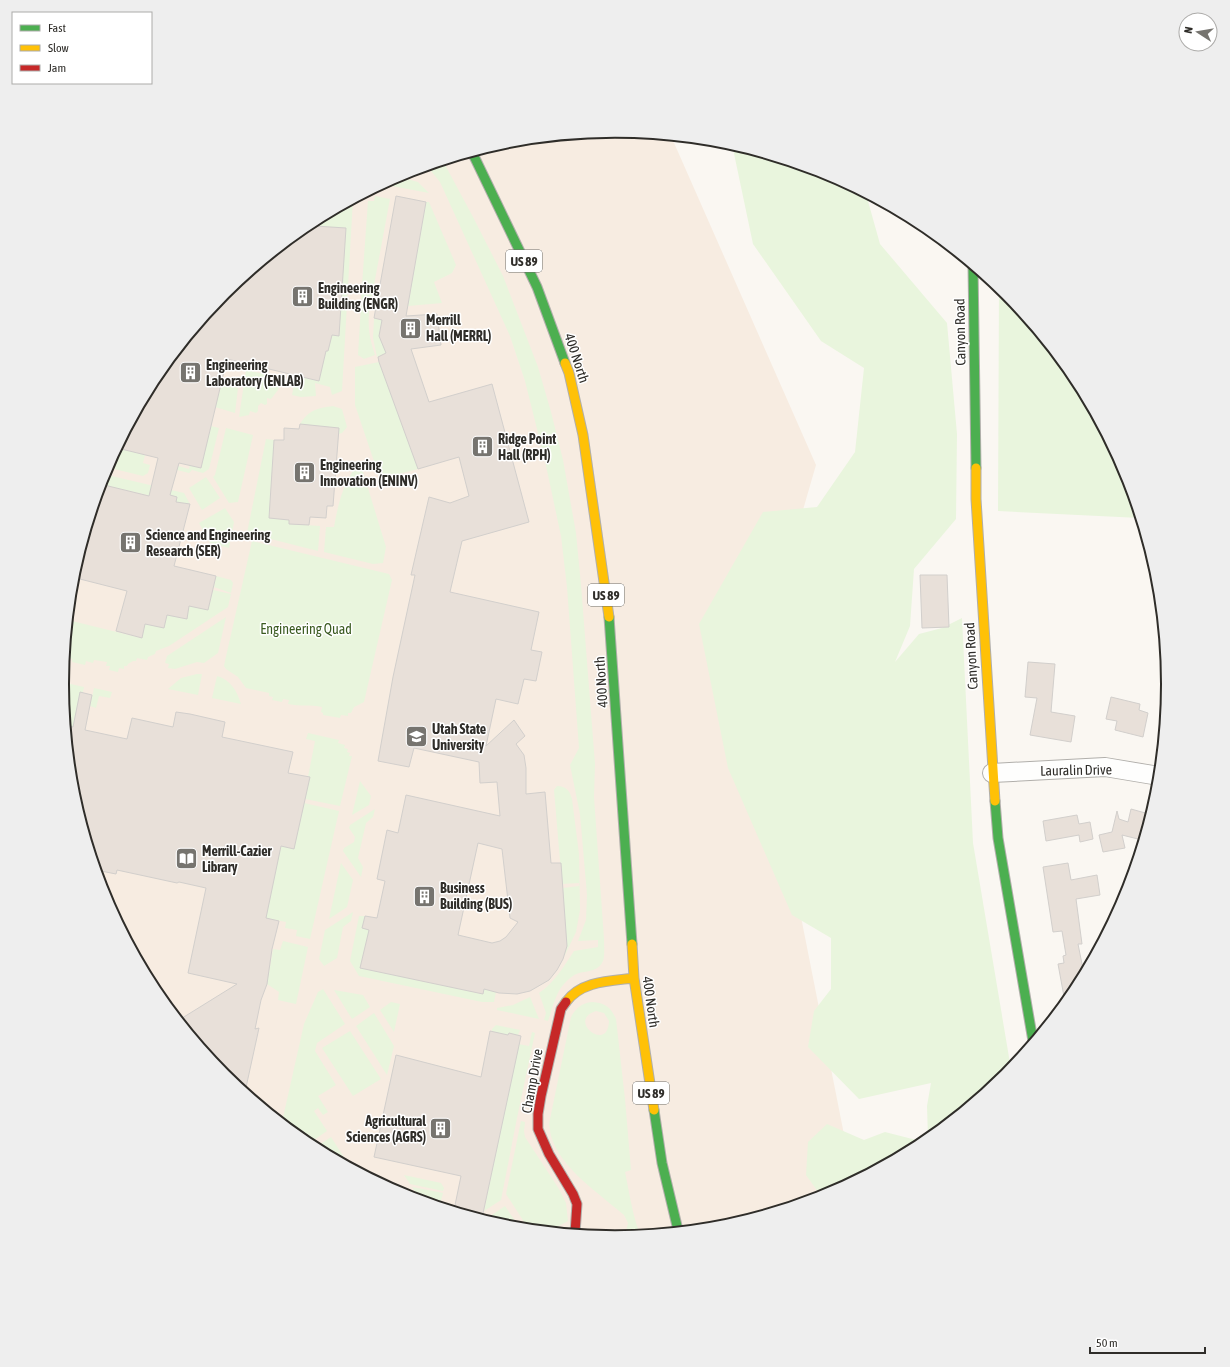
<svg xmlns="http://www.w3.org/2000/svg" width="1230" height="1367" font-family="'Asap Condensed',sans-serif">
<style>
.education{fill:#f7ece1}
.green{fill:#e9f5dd;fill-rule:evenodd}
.building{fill:#e8e0d9;stroke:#d2cfcc;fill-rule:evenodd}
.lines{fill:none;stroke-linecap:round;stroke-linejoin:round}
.street-casing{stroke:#b1afab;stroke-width:20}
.fast-casing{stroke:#b1afab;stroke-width:11}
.slow-casing{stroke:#b1afab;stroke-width:11}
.jam-casing{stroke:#b1afab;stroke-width:11}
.street{stroke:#fefefd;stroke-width:18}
.fast{stroke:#4caf50;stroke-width:9}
.slow{stroke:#ffc107;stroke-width:9}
.jam{stroke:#c62828;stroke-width:9}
.labels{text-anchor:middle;stroke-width:3;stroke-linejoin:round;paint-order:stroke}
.shield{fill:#fff;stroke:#6d6c69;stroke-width:1}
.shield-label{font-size:13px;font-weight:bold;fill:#2f2d29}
.poi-label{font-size:14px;font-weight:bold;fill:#2f2d29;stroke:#fff;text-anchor:start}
.street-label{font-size:14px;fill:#2f2d29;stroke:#fff}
.park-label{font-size:14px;fill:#3a5a20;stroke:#fff}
.rim{fill:none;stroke:#2f2d29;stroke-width:2}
</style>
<rect width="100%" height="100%" fill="#faf7f2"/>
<!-- education -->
<path class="education" d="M615,131L671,136L816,465L754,679L853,1180L826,1194L723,1226L615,1236L507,1226L403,1194L308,1143L224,1074L155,991L104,895L73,791L62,683L73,575L104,472L155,376L224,292L308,224L404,173L507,141Z"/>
<!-- green -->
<path class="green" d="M732,144L827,173L866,194L880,244L947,323L957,434L956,519L914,569L910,626L895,662L919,634L942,628L962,618L973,843L1011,1069L1006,1075L928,1138L927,1106L931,1083L859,1099L808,1047L814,1011L831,989V938L792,915L728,768L699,624L763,512L817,507L855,452L864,368L821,341L753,244Z
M443,161L473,217L503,276L538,367L551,412L563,460L576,533L581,585L595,764L594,797L604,939C604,946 605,955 603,961C599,971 588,971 579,973C573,975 568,979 564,984C556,992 552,1010 548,1021L544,1020L546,1013L539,993C555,982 564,966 574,951L598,947V940L578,941L586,920L587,895L580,814L570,765L579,748L567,587L561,536L545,461L525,381L510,336L440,182L427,166Z
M396,176L418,182L429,193L381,184Z
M375,196L390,199L371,301L361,299L368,201H374Z
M353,199L342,391L332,395L330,387L315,383L316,396L301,397L292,395L296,375L319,381L326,351H328L332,335L339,336L346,228L315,226L316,219Z
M426,202H429L456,265L452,273L434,282L442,303L408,306Z
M999,286L1006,293L1075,376L1126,472L1140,518L998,511Z
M361,305L370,306C367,324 369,338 375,355L364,359L358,355Z
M374,318L382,320L379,336L386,353L377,357L373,338Z
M379,362L418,469L380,479L355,405V367Z
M246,370L281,378L278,390L271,399L267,398V404L265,405L261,403L258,406V411L256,413L250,411L249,415L239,417Z
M222,384L238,388L235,413L215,407Z
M333,406L342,409L347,427L342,433L339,434V428L300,424C309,410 317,408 333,406Z
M211,426L219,428L209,469L203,473L192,470L189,473L177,470L178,466L189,469L190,465L201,468Z
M226,428L253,435L238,502L229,503L213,477L215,475Z
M266,439L274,440L269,518L289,520V524L320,526L318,551L247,533Z
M117,448L145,455L143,463L150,465L148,473L143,476L106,467Z
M360,462L386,547L383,563L373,564L324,552L326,527H334C338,504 344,479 360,462Z
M103,474L184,493L190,504L176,502L177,497L171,495L169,500L100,484Z
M206,477L220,498L202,510L189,488Z
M225,508L234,522L229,548L210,543L199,523Z
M252,541L389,574L392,580L364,702L354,707L351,713H348V716L341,715L340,718L323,715V713L321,712L322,707C310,704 301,707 288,704L289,700L283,699L282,702L272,700L273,697L269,696V693L246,688L238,677L226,669L224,666L225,661Z
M216,576L231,580L233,583L231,593L214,587Z
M213,590L231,594L228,607L169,646L156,651L155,654L148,657L147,660L137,658L136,661H133L128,664L127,666H124V669L119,668L118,672L109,670L110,666H106L107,662L94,660L93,663L86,661L85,665L72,662V659L65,657L68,620L141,638L145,624L164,628L167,615L186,619L189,606L208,610Z
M226,617L218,653L204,663L197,662L175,669L168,668L169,664L165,663L167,656Z
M197,674H202L198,695L168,689L181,678Z
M217,676C231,680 237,691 241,704L212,698Z
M62,682L84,687L75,728L66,726Z
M94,688L112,692L110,698L99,696L96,708L90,706Z
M308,733L339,740L338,743L345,745L344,748L348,749L347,752L350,753L349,756H352L340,806L305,799L308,777L315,741L306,739Z
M360,781L371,796L369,805L352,815Z
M557,786C566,786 570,791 572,799L579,854L580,910L576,932L564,957L567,946L563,888L579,886V883L562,884L554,790Z
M304,803L339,811L310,939L296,936L297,930L285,928L286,922L266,918L281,846L294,848Z
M375,809L373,817L366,823L358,858L363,867L361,877L343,851L344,848L354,842L355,837L349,828L350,825Z
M341,863L353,880L347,907L329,919Z
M353,912L351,921L343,927L337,958L324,966L319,959L325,930Z
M359,916H365L362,928L372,930L367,937L360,968L482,994L484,989L496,992L494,1002H482L359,976L350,961Z
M283,941L308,947L296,1004L278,1000L279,992L267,984L273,949L280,950Z
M323,989L345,1024L317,1043L315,1051L336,1085L318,1096L328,1112L323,1115L318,1108L314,1111L327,1131L308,1144L282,1122L304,1024L318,992Z
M334,990L363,995L370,1007L352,1019Z
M530,997L539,1019L497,1010V1008L513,1005Z
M391,1002L400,1004L394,1032L380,1010Z
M592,1002C605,1003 611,1007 616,1019L625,1099L631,1170L625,1172C628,1185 634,1225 641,1234L625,1235L628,1223L624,1215C600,1194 560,1168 551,1136C550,1132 550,1128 549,1124L571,1017C576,1008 582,1003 592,1002ZM596,1011L604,1013L609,1021C608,1054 566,1020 596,1011Z
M374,1013L394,1046L387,1075L356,1026Z
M496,1025L520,1030L518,1035L509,1033L508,1035L492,1032V1029Z
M350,1031L381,1079L353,1096L322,1048Z
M532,1032L535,1033L517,1118L501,1200L484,1211L518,1044L529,1046Z
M521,1121L525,1122L524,1131L525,1137L559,1189L566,1203L568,1221L551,1230L528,1228L506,1194Z
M827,1124L864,1140L885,1132L924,1142L826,1194L821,1196L806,1175L808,1142Z
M331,1137L347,1162L345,1163L316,1147Z
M404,1175L441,1183L444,1188L443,1191L410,1184Z
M412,1187L443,1193L440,1204L420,1199Z
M505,1206L519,1227L507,1226L486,1219Z"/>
<!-- building -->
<path class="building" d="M396,196L426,202L406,316L437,314L441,345L411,349L429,402L492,384L529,522L462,541L450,592L539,612L531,650L542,652L536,681L524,679L518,704L496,699L486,746L514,720L525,736L516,744L524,755L526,768V794L545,792L551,863H561L567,946L563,959L557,970L549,980L530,991L517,994L499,993L484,989L483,994L360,968L369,930L362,928L365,916L377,918L385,881L377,879L387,830L398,833L406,795L500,816L497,782L480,783L479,762L414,748L409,767L378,761L393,677L415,575H411L429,497L450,503L469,496L459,457L418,469L379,362L378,357L386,353L379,336L382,320L374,318ZM478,843L502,849L510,918L518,922L506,937L500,941L492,943L458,935Z
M305,226L313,227L315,226L346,228L339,336L332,335L328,351H326L319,381L227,359L201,468L179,463L170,495L177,497L176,502L190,504L174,566L216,576L208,610L189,606L187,619L167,615L164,628L145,624L142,638L116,631L127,591L72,577L100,484L149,496L158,458L117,448L155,376L224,292Z
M300,424L339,428L333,506H327L326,518L310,517L309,525L289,524V520L269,518L274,440H284V428L299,429Z
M920,575H947L949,627L922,628Z
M1028,662L1055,664L1051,712L1075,716L1071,742L1030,735L1037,698L1025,697Z
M80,692L92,695L85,730L127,739L132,718L173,727L176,712L190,714L225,722L222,737L293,752L288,773L310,777L294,849L281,846L266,918L279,921L272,949L267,984L261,1000L255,1029L259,1028L245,1092L224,1074L179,1020L237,984L188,973L206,888L179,882L177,883L117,870L116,874L96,870L73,791L66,726L73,727Z
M1111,697L1140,704L1139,710L1148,713L1143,737L1115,730L1117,721L1106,719Z
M1131,809L1149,814L1142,840L1122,835L1125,848L1103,852L1099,835L1112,832L1117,811L1119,819L1128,822Z
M1077,815L1079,824L1090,822L1093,839L1080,842L1079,835L1046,841L1043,821Z
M1068,863L1071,880L1097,875L1100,895L1076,899L1082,944H1078L1084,974L1075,991L1065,1002L1058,964L1064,963L1063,956L1066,955L1062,931L1053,932L1043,867Z
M490,1031L508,1035L509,1033L521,1036L482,1218L454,1210L461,1176L374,1157L396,1055L481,1077Z"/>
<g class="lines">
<defs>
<path id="street" d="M992,773L1105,767L1159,776"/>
<path id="fast" d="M472,152L537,287L565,363
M973,266L976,468
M609,617L632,944
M995,801L998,838L1033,1041
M654,1110L662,1163L678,1230"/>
<path id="slow" d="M565,363L569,373L583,435L609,617
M976,468V499L995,801
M632,944L634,978L654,1110
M566,1002C581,981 610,981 634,978"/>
<path id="jam" d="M566,1002L561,1009L541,1096L538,1114V1129L549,1154L573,1194L577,1204L575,1233"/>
</defs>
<!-- street casing -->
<use href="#street" class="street-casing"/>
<!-- fast casing -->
<use href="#fast" class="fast-casing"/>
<!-- slow casing -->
<use href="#slow" class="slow-casing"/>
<!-- jam casing -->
<use href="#jam" class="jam-casing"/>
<!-- street -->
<use href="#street" class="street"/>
<!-- fast -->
<use href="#fast" class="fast"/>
<!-- slow -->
<use href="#slow" class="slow"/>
<!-- jam -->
<use href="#jam" class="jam"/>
</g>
<!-- icons -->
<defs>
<symbol id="building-square" viewBox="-11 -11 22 22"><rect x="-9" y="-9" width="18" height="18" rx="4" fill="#76746f" stroke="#fff"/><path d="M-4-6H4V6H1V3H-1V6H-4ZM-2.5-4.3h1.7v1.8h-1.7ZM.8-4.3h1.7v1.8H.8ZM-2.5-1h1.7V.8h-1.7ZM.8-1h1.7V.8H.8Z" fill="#fff"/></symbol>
<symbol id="university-square" viewBox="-11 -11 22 22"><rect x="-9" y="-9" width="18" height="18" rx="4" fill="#76746f" stroke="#fff"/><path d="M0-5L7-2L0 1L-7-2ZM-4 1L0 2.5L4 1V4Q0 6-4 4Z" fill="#fff"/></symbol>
<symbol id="library-square" viewBox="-11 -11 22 22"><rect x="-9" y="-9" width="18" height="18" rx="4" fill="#76746f" stroke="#fff"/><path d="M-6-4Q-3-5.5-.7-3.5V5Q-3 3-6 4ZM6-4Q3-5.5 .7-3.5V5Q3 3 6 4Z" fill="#fff"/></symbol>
</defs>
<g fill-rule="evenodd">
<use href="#building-square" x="290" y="284" width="25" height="25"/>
<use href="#building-square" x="398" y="316" width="25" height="25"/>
<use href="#building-square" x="178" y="360" width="25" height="25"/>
<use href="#building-square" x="470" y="434" width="25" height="25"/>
<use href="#building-square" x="292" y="460" width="25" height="25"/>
<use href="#building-square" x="118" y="530" width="25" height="25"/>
<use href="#university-square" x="404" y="724" width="25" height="25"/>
<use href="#library-square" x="174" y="846" width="25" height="25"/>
<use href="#building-square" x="412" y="884" width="25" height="25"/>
<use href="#building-square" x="428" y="1116" width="25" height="25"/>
</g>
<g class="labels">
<!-- shield labels -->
<g class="shield">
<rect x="506" y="250" width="36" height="22" rx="3"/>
<rect x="588" y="584" width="36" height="22" rx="3"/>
<rect x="633" y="1082" width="36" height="22" rx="3"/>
</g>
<g class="shield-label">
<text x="524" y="266">US 89</text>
<text x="606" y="600">US 89</text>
<text x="651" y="1098">US 89</text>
</g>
<!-- poi labels -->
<g class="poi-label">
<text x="318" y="293">Engineering<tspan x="318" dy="16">Building (ENGR)</tspan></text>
<text x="426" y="325">Merrill<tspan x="426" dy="16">Hall (MERRL)</tspan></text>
<text x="206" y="370">Engineering<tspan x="206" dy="16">Laboratory (ENLAB)</tspan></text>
<text x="498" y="444">Ridge Point<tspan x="498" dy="16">Hall (RPH)</tspan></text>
<text x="320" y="470">Engineering<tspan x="320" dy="16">Innovation (ENINV)</tspan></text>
<text x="146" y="540">Science and Engineering<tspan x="146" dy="16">Research (SER)</tspan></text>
<text x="432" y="734">Utah State<tspan x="432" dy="16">University</tspan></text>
<text x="202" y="856">Merrill-Cazier<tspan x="202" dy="16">Library</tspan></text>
<text x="440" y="893">Business<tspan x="440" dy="16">Building (BUS)</tspan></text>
<text x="426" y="1126" text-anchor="end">Agricultural<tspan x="426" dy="16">Sciences (AGRS)</tspan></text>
</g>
<!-- street labels -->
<g class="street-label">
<text transform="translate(960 332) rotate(-91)" y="5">Canyon Road</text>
<text transform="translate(577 358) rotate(72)" y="5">400 North</text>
<text transform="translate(971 656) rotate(-93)" y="5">Canyon Road</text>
<text transform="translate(601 682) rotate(-94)" y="5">400 North</text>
<text transform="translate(1076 770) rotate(-1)" y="5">Lauralin Drive</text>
<text transform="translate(651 1002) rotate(82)" y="5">400 North</text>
<text transform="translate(532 1081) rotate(-80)" y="5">Champ Drive</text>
</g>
<!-- park labels -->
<g class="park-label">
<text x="306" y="634">Engineering Quad</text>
</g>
</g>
<!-- crop -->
<path d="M0 0H1230V1367H0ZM69 684a546 546 0 1 1 1092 0a546 546 0 1 1-1092 0Z" fill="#eee" fill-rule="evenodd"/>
<path class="rim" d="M69 684a546 546 0 1 1 1092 0a546 546 0 1 1-1092 0Z"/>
<!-- legend -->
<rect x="12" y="12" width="140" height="72" fill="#ffffff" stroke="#acaba9"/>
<rect x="20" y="25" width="20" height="6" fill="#4caf50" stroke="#acaba9"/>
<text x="48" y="32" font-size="12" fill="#2f2d29">Fast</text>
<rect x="20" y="45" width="20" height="6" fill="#ffc107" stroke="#acaba9"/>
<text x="48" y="52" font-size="12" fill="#2f2d29">Slow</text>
<rect x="20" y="65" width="20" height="6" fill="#c62828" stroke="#acaba9"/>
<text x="48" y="72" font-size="12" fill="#2f2d29">Jam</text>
<!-- north arrow -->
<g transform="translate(1198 32) rotate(282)"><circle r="19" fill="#ffffff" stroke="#acaba9"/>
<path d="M0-3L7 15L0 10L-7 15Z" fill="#76746f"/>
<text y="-6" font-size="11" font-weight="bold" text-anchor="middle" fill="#2f2d29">N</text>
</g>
<!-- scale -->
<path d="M1090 1347v6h115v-6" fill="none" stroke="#2f2d29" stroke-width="2"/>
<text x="1096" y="1347" font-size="12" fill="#2f2d29" stroke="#ffffff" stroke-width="3" paint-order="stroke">50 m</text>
</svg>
